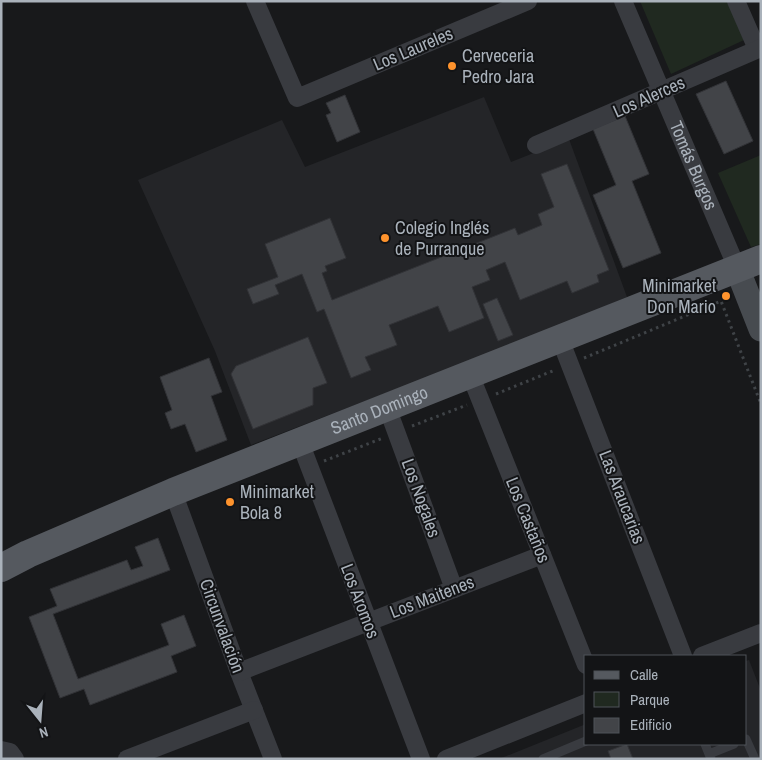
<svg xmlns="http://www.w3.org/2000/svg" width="762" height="760" font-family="'Archivo Narrow',sans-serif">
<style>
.built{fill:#242528}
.green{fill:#202920}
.building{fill:#424448;stroke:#323337}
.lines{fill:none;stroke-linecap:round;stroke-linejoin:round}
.path{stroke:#3f4347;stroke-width:3;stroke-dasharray:2.5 4;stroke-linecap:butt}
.lane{stroke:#393b40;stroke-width:9}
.street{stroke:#393b40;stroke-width:18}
.secondary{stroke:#474b50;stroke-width:25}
.primary{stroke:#55595f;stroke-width:28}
.poi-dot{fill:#fe932d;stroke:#131416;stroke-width:2}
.labels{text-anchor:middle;stroke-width:4;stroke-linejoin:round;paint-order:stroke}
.street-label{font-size:18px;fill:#aab2bb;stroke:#131416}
.poi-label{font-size:18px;fill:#aab2bb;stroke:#131416;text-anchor:start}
</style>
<rect width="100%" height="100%" fill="#18191b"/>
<!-- built -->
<path class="built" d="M484,97L511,162L569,139L627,297L545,332L251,445L215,351L138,180L282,120L305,167Z
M749,660L761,691V759H499L586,724V744H746V661Z"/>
<!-- green -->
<path class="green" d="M640,1H727L744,40L671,74Z
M761,155V244L751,247L718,173Z"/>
<!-- building -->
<path class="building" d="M726,81L753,141L724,154L696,94Z
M345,95L360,132L337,142L326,115L331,113L326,103Z
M625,116L649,174L632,181L661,253L623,268L593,195L616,185L593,129Z
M567,164L609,270L597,275L599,282L572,293L567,281L520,300L505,262L486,270L490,280L472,287L484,318L449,332L438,306L389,325L397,345L365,357L371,370L351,378L324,309L317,312L302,274L275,285L279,294L253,304L247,289L278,277L265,244L330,218L346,258L325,266L327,271L322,273L332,300L515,228L518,235L542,225L538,214L554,207L541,174Z
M497,298L513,335L498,341L483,304Z
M308,337L327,383L313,388V405L253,429L231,374L236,366Z
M209,358L222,392L211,396L227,440L196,452L185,424L171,429L165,413L172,410L160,377Z
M158,538L170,570L53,614L78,679L169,645L161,624L184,615L196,646L171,656L177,672L90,705L84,689L60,698L29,617L57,606L50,589L127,560L131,570L143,566L135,547Z
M627,744L633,759H611L608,751Z"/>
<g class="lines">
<!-- path -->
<path class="path" d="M584,358L721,301L761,404
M496,394L555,370
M412,426L467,405
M324,461L383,438"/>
<!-- lane -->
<path class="lane" d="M746,739L755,759
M705,744L711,759
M709,754L734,744
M543,759L586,741"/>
<!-- street -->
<g class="street">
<path d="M255,1L297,98L528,1"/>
<path id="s1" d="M623,1L737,268"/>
<path d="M736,1L757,49"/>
<path d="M536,145L761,48"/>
<path d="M560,339L683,656"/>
<path d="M470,374L586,665"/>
<path d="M387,407L454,589"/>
<path d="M300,442L421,759"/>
<path d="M173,492L239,672L273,759"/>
<path d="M702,656L761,633"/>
<path d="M239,672L542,555"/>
<path d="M1,750L10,752L15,759"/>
<path d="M127,759L254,710"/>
<path d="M446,759L586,703"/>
</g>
<!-- secondary -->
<path class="secondary" d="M737,268L761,329"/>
<!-- primary -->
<path class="primary" id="s2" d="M1,568L28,554L173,492L761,259"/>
</g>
<!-- markers -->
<g class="poi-dot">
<circle cx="452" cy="66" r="5"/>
<circle cx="385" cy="238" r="5"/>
<circle cx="726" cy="296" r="5"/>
<circle cx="230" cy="502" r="5"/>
</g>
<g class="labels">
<!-- street labels -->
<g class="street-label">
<text transform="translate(413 49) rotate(-23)" y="6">Los Laureles</text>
<text transform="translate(649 97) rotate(-24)" y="6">Los Alerces</text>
<text dy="6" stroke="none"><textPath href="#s1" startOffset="179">Tomás Burgos</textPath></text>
<text dy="6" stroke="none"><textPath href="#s2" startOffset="410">Santo Domingo</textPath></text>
<text transform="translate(622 497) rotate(69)" y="6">Las Araucarias</text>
<text transform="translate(421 498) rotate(70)" y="6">Los Nogales</text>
<text transform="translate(528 520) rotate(68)" y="6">Los Castaños</text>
<text transform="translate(432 597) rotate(-21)" y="6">Los Maitenes</text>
<text transform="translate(360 601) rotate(69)" y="6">Los Aromos</text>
<text transform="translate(222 626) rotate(70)" y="6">Circunvalación</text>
</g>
<!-- poi labels -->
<g class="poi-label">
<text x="462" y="62">Cerveceria<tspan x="462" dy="21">Pedro Jara</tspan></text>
<text x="395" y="234">Colegio Inglés<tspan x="395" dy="21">de Purranque</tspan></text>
<text x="716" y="292" text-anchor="end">Minimarket<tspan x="716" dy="21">Don Mario</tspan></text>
<text x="240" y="498">Minimarket<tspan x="240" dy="21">Bola 8</tspan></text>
</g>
</g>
<!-- border -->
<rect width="762" height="760" fill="none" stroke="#aab2bb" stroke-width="5"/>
<!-- legend -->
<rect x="584" y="655" width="162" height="90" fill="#131416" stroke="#4f5358"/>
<rect x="594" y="671" width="25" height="8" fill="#55595f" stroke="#4f5358"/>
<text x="630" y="680" font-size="15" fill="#aab2bb">Calle</text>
<rect x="594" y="692" width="25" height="15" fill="#202920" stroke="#4f5358"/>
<text x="630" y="705" font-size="15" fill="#aab2bb">Parque</text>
<rect x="594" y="718" width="25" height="15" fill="#424448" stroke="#4f5358"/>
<text x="630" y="730" font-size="15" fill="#aab2bb">Edificio</text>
<!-- north arrow -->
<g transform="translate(40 720) rotate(163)" stroke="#131416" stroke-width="4" paint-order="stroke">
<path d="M0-4L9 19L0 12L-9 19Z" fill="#aab2bb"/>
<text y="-8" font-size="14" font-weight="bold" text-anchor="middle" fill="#aab2bb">N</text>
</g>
</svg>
